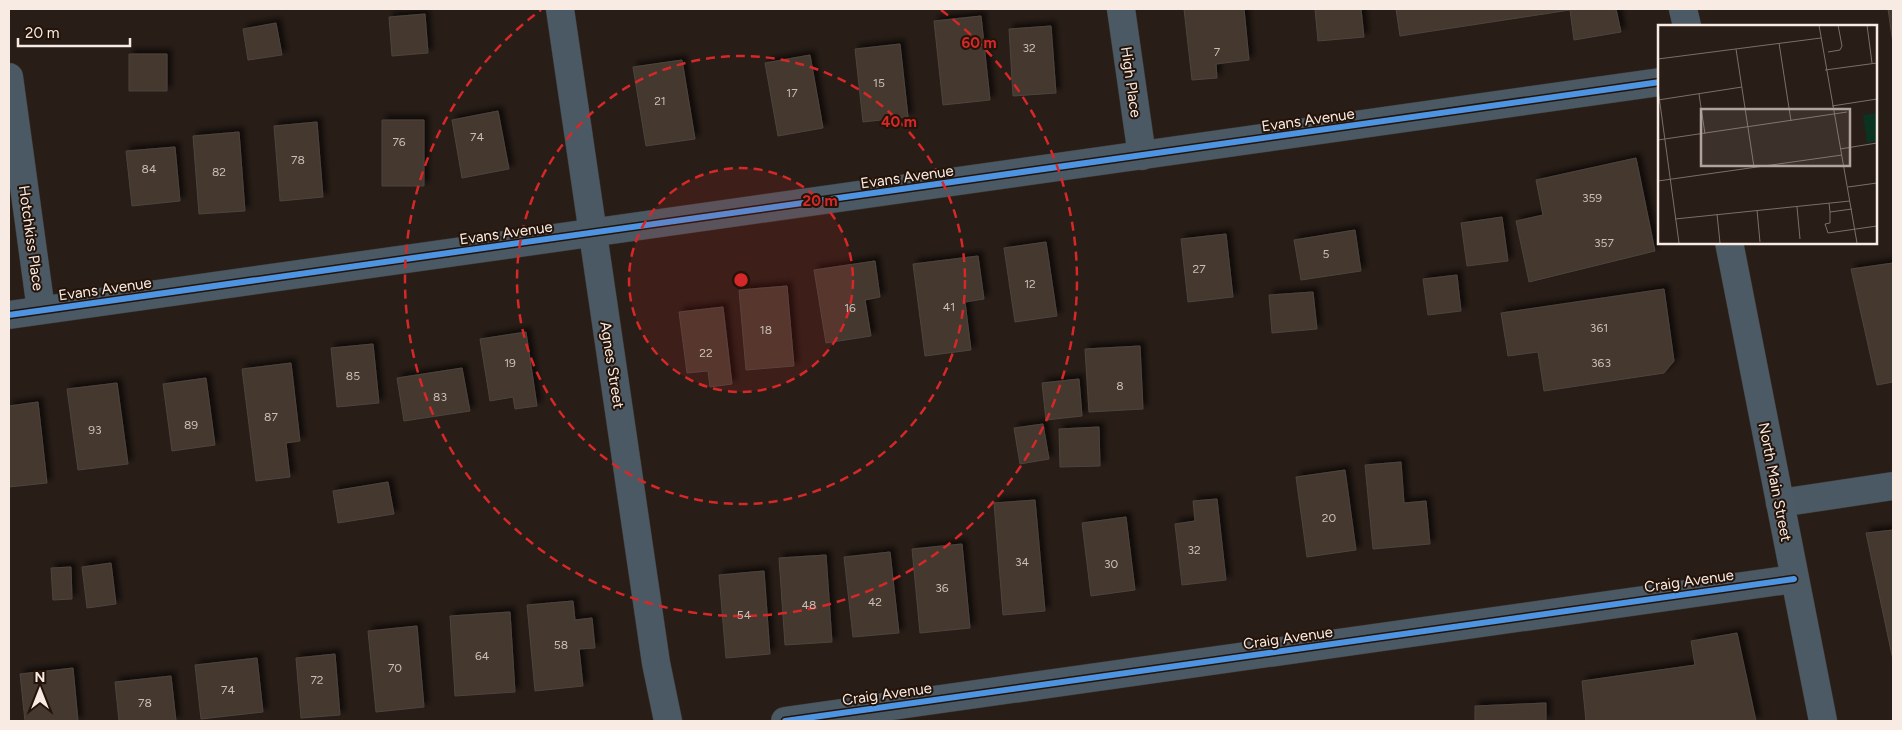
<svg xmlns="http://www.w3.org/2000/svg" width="1902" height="730" font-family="Figtree,sans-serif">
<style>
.building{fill:#45382f;stroke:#4d443f;filter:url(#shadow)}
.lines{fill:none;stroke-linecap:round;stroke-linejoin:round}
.minor-casing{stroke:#3f3731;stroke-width:29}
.secondary-casing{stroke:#3f3731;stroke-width:29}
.minor{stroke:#4b5964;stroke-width:28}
.secondary{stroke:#4c5a65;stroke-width:28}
.cycleway-casing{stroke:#241308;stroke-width:9}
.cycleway{stroke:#4d94e3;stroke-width:6}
.ring{fill:none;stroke:#d62828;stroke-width:2.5;stroke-dasharray:9 6}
.labels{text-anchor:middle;stroke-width:4;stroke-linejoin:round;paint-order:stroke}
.number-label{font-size:12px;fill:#cbbeb7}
.street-label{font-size:15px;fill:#f8ebe4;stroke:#241308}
.inset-road{fill:none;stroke:#7b6f69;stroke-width:1}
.view{fill:#afa39c;fill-opacity:0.15;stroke:#afa39c;stroke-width:2.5}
.inset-edge{fill:none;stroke:#f8ebe4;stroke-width:2.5}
.centre{fill:#d62828;stroke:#241308;stroke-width:2.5}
.ring-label{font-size:15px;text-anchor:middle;font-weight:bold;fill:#d62828;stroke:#241308;stroke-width:4;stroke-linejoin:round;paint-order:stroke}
</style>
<defs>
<filter id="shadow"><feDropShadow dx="4.5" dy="-4.5" stdDeviation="2.5" flood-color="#0009"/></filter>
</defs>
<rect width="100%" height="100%" fill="#281d17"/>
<!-- building -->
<path class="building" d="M1184,9H1244L1249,60L1216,64L1217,78L1192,80Z
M1315,9H1361L1364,37L1318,41Z
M1396,9H1616L1621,32L1574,40L1570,10L1400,36Z
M1888,9H1893V44Z
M425,14L428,53L392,56L389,17Z
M981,16L990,100L943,105L934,21Z
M276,23L282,55L248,60L243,29Z
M1051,26L1056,93L1013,96L1009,29Z
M900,44L908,117L863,122L855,49Z
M129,54H167V91H129Z
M810,55L823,128L778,136L765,63Z
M682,60L695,139L646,146L633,67Z
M498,111L509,169L462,178L452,120Z
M382,120H424V186H382Z
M317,122L323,197L280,201L274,126Z
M239,132L245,211L199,214L193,136Z
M175,147L180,201L132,206L126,151Z
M1636,158L1655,251L1529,282L1516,221L1543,215L1536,180Z
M1502,217L1508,261L1467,266L1461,223Z
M1355,230L1361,271L1301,280L1294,240Z
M1226,234L1233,297L1188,302L1181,239Z
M1046,242L1057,316L1015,322L1004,248Z
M978,256L984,299L965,302L971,350L925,356L913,264Z
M875,261L880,297L865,300L871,336L826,343L814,270Z
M1893,263V382L1877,385L1851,269Z
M1457,275L1461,311L1428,315L1423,279Z
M787,286L794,366L746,370L739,290Z
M1664,289L1674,361L1664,373L1544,391L1538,352L1508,356L1501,313Z
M1313,292L1317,329L1272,333L1269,295Z
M723,307L732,384L710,387L708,371L687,373L679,312Z
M526,332L537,406L515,409L513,397L490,401L480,339Z
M373,344L379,403L337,407L331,348Z
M1140,346L1143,409L1089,412L1085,349Z
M291,363L300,441L286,443L290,477L256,481L242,369Z
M462,368L470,411L404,421L397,378Z
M206,378L215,445L172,451L163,384Z
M1079,379L1082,416L1046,420L1042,383Z
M117,383L128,464L78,470L67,389Z
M38,402L47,483L9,487V406Z
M1043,424L1049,459L1020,464L1014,428Z
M1099,427L1100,466L1060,467L1059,429Z
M1401,462L1404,503L1426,501L1430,544L1373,549L1365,465Z
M1345,470L1356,550L1307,557L1296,477Z
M388,482L394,514L338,523L333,491Z
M1217,499L1226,580L1182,585L1175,524L1195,521L1193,501Z
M1035,500L1045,611L1003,615L994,503Z
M1126,517L1135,590L1091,596L1082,523Z
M1893,530V660L1866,533Z
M962,544L970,628L920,633L912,549Z
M890,552L899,633L853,637L844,557Z
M826,555L832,642L785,645L779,558Z
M111,563L116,604L87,608L82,567Z
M71,567L72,599L53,600L51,568Z
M764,571L770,654L726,658L719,575Z
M573,601L575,620L592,618L595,648L579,649L583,686L535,691L527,605Z
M510,612L515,692L455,696L450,616Z
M417,626L424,707L376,712L368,631Z
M1737,633L1756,721H1586L1582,681L1695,665L1691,641Z
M335,654L340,715L301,718L296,658Z
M257,658L263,712L201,719L195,665Z
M73,668L78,721H25L20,674Z
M171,676L176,721H119L115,682Z
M1546,703V721H1475V706Z"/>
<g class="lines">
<defs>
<path id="minor" d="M560,9L656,663L668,721
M1121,9L1142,156
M9,77L41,310
M9,315L1660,82
M1780,503L1893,486
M785,721L1794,579"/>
<path id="secondary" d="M1683,9L1687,26
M1729,242L1823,721"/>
</defs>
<!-- minor casing -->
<use href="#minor" class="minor-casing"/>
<!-- secondary casing -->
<use href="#secondary" class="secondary-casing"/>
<!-- minor -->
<use href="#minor" class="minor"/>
<!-- secondary -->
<use href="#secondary" class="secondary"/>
<defs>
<path id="cycleway" d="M9,315L1660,82
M785,721L1794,579"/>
</defs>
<!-- cycleway casing -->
<use href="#cycleway" class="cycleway-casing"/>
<!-- cycleway -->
<use href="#cycleway" class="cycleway"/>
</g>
<!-- distance rings -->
<circle cx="741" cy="280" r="112" fill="#d62828" fill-opacity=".12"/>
<g class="ring">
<circle cx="741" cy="280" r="112"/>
<circle cx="741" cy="280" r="224"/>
<path d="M941 10A336 336 0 1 1 541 10"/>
</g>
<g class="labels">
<!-- number labels -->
<g class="number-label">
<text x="1029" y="52">32</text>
<text x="1217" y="56">7</text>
<text x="879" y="87">15</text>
<text x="792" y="97">17</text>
<text x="660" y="105">21</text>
<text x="477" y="141">74</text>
<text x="399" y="146">76</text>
<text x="298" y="164">78</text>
<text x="149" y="173">84</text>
<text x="219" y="176">82</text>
<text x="1592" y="202">359</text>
<text x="1604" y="247">357</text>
<text x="1326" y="258">5</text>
<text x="1199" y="273">27</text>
<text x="1030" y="288">12</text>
<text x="949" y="311">41</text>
<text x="850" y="312">16</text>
<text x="1599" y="332">361</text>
<text x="766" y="334">18</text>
<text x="706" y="357">22</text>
<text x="510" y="367">19</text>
<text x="1601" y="367">363</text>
<text x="353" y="380">85</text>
<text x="1120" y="390">8</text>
<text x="440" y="401">83</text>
<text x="271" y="421">87</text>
<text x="191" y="429">89</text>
<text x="95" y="434">93</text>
<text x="1329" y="522">20</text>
<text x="1194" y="554">32</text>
<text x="1022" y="566">34</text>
<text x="1111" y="568">30</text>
<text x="942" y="592">36</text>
<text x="875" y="606">42</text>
<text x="809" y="609">48</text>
<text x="744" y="619">54</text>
<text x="561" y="649">58</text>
<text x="482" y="660">64</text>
<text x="395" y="672">70</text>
<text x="317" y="684">72</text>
<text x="228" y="694">74</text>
<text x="145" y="707">78</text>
</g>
<!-- street labels -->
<g class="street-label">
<text transform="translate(1131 82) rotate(82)" y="5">High Place</text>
<text transform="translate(1308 120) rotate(-8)" y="5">Evans Avenue</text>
<text transform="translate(907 177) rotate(-8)" y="5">Evans Avenue</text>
<text transform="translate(506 233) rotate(-8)" y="5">Evans Avenue</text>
<text transform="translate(31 238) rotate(82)" y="5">Hotchkiss Place</text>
<text transform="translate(105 289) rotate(-8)" y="5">Evans Avenue</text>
<text transform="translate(612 365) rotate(81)" y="5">Agnes Street</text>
<text transform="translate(1775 482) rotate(79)" y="5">North Main Street</text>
<text transform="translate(1689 581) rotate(-8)" y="5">Craig Avenue</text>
<text transform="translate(1288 638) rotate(-8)" y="5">Craig Avenue</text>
<text transform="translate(887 694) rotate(-8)" y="5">Craig Avenue</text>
</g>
</g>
<!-- overview -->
<g transform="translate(1658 25)">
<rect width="219" height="219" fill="#281d17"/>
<path d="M219,88V116L209,118L205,90Z" fill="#0a3321"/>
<path class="inset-road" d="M161,0L199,218M209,0L214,38M121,18L133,96M78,24L96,142M170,27L182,25L184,21L180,0M0,34L163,13M167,45L219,38M0,64L21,218M41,69L47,109M0,75L84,62M174,81L219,74M0,115L189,87M182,124L219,118M0,156L184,130M190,162L219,158M171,178L172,187L194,184M139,182L142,214M99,185L102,217M172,187V198L167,199L170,208L219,201M59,189L62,218M17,194L192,176"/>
<path class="view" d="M43,84H192V141H43Z"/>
<rect width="219" height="219" class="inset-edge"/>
</g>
<circle cx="741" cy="280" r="8" class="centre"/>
<g class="ring-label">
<text x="979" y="48">60 m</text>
<text x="899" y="127">40 m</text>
<text x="820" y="206">20 m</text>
</g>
<!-- border -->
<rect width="1902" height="730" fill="none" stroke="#f8ebe4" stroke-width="20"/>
<!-- north arrow -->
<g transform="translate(40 690)" stroke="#241308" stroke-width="4" paint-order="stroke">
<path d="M0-4L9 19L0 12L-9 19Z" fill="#f8ebe4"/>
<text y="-8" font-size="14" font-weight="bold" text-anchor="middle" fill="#f8ebe4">N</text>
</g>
<!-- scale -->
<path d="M18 38v8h112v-8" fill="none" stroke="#f8ebe4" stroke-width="2.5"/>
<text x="25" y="38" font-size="15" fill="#f8ebe4" stroke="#241308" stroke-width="4" paint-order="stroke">20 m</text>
</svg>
